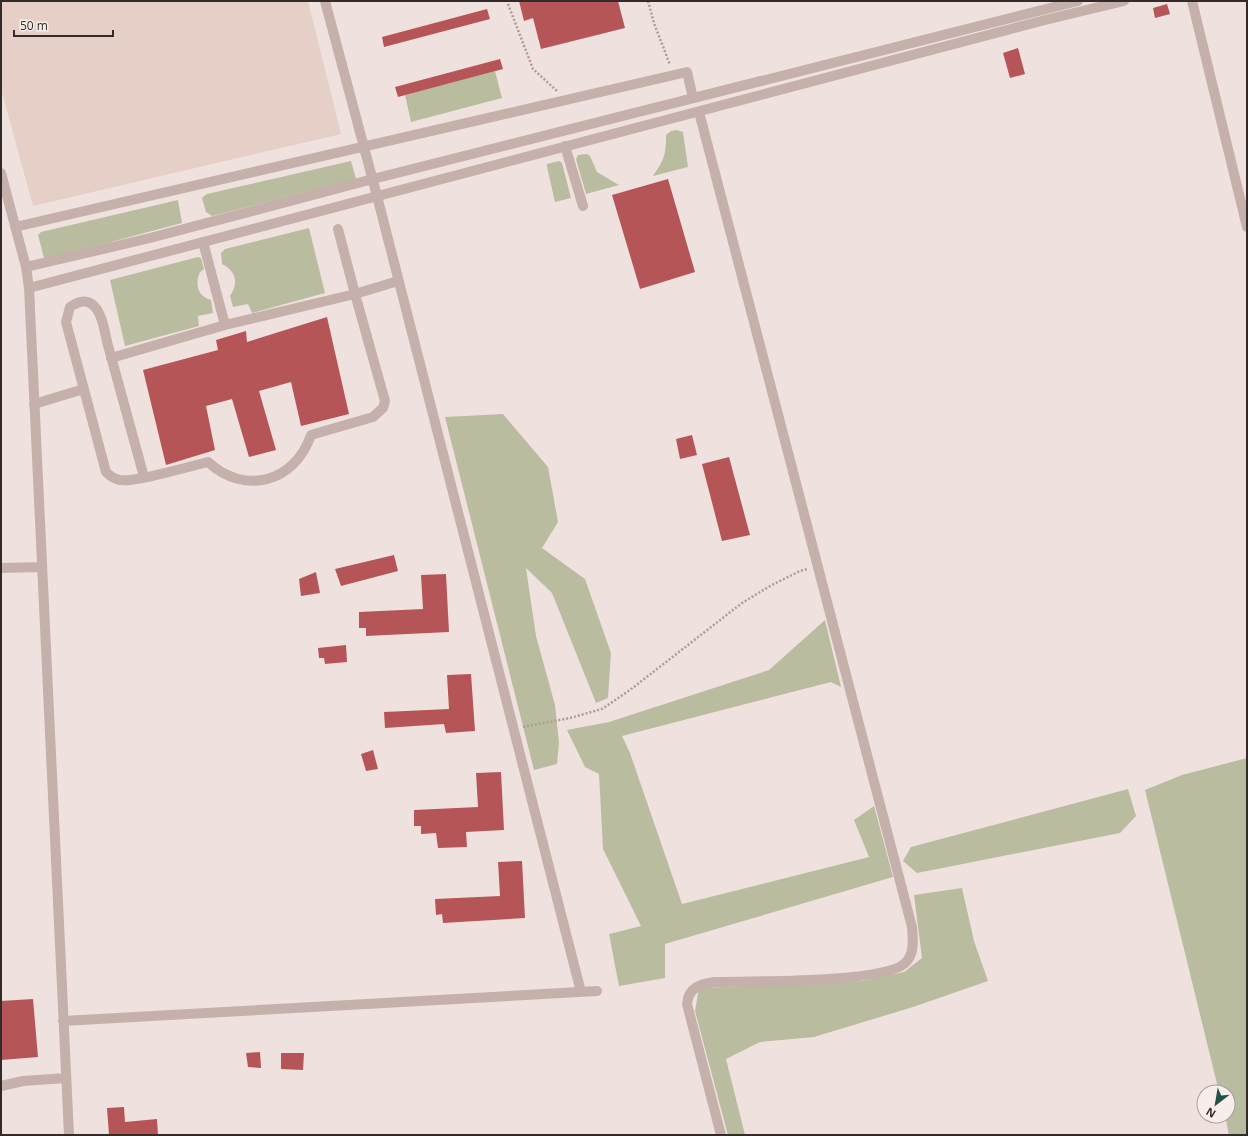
<svg xmlns="http://www.w3.org/2000/svg" width="1248" height="1136" font-family="'Open Sans',sans-serif">
<style>
.green{fill:#babca0}
.plaza{fill:#e5cfc7}
.building{fill:#b65558}
.lines{fill:none;stroke-linecap:round;stroke-linejoin:round}
.path{stroke:#b19a96;stroke-width:2.5;stroke-dasharray:2 2;stroke-linecap:butt}
.minor{stroke:#c6b0ab;stroke-width:10}
</style>
<rect width="100%" height="100%" fill="#efe2de"/>
<!-- green -->
<path class="green" d="M495,71L502,98L411,122L405,95Z
M677,130L683,132L688,167L653,176C664,160 666,155 666,135L671,131Z
M587,154L590,156L597,172L619,185L586,194L576,159L578,155Z
M351,161L356,179L212,216L206,212L202,198L207,194Z
M559,161L562,163L571,198L555,202L547,167V164Z
M178,200L182,223L47,259L44,258L38,235L41,232Z
M309,228L325,293L252,313L248,304L233,307L230,296C239,283 236,271 222,264L221,253L225,249Z
M198,257L201,258L204,269L200,272C195,284 197,296 211,300L213,313L198,316L199,326L125,346L110,280Z
M503,414L548,467L558,522L542,548L585,579L611,653L608,698L596,703L552,593L526,568L536,636L555,705L559,743L557,764L534,770L445,417Z
M825,620L841,687L831,682L622,736L630,753L682,904L869,857L854,820L874,806L893,877L665,944V978L619,986L609,934L641,926L603,849L599,774L585,767L567,730L609,722L769,670Z
M1247,758V1135H1229L1225,1116H1228V1092H1219L1145,790L1182,775Z
M1128,789L1136,816L1120,833L917,873L903,861L911,847Z
M962,888L974,941L988,981L913,1007L814,1037L760,1042L726,1059L745,1135H728L695,1011L699,988L862,981L904,972L922,958L914,895Z"/>
<!-- plaza -->
<path class="plaza" d="M1,1H308L341,134L33,206L1,89Z"/>
<!-- building -->
<path class="building" d="M519,1H618L625,28L541,49L533,18L524,21Z
M1167,4L1170,14L1155,18L1153,8Z
M487,9L490,19L384,47L382,37Z
M1018,48L1025,74L1010,78L1003,53Z
M500,59L503,69L398,97L395,87Z
M668,179L695,272L640,289L612,195Z
M327,317L349,414L301,426L291,382L259,391L276,450L249,457L232,399L206,406L215,450L166,465L143,370L218,350L216,340L246,331L247,342Z
M692,435L697,455L680,459L676,439Z
M729,457L750,535L722,541L702,464Z
M394,555L398,571L341,586L335,569Z
M316,572L320,593L301,596L299,579Z
M446,574L449,632L366,636V628H359V612L423,609L421,575Z
M346,645L347,662L325,664L324,658H319L318,648Z
M471,674L475,731L446,733L444,724L385,728L384,712L449,709L447,675Z
M373,750L378,769L366,771L361,754Z
M501,772L504,830L466,832L467,847L438,848L436,833L421,834V826H414V810L478,807L476,773Z
M522,861L525,918L443,923L442,914L436,915L435,899L500,896L498,862Z
M33,999L38,1057L1,1060V1001Z
M260,1052L261,1068L248,1067L246,1053Z
M281,1053H304L303,1070L281,1069Z
M124,1107L125,1122L157,1119L158,1135H109L107,1108Z"/>
<g class="lines">
<!-- path -->
<path class="path" d="M648,1L654,23L670,65
M508,4L533,69L557,91
M523,727L570,718L602,709L630,690L742,603L770,586L800,571L808,569"/>
<!-- minor -->
<path class="minor" d="M325,1L377,196L581,992
M1192,1L1247,227
M699,112L912,927C913,940 915,955 904,964C881,983 749,981 714,982C700,984 688,988 687,1004L721,1135
M565,146L583,206
M1,173L26,267L29,288L69,1135
M15,227L687,72L693,98
M338,229L355,294L398,281
M203,242L225,325
M26,267L150,238L373,179L1078,1
M29,288L1045,20L1124,1
M111,358L225,325L355,294L385,401L383,408L373,417L311,435C295,482 245,496 208,462C191,466 133,483 120,480C114,479 110,476 106,472L66,322L70,307C77,302 87,298 94,306C104,316 105,337 109,349C121,392 132,434 144,477
M34,404L84,389
M1,568L42,567
M63,1021L597,991
M1,1086L23,1081L66,1078"/>
</g>
<!-- border -->
<rect width="1248" height="1136" fill="none" stroke="#342a29" stroke-width="4"/>
<!-- north arrow -->
<g transform="translate(1216 1104) rotate(211)"><circle r="19" fill="#f7edea" stroke="#a99f9d"/>
<path d="M0-3L7 15L0 10L-7 15Z" fill="#245147"/>
<text y="-6" font-size="11" font-weight="bold" text-anchor="middle" fill="#342a29">N</text>
</g>
<!-- scale -->
<path d="M14 30v6h99v-6" fill="none" stroke="#342a29" stroke-width="2"/>
<text x="20" y="30" font-size="12" fill="#342a29" stroke="#f7edea" stroke-width="3" paint-order="stroke">50 m</text>
</svg>
